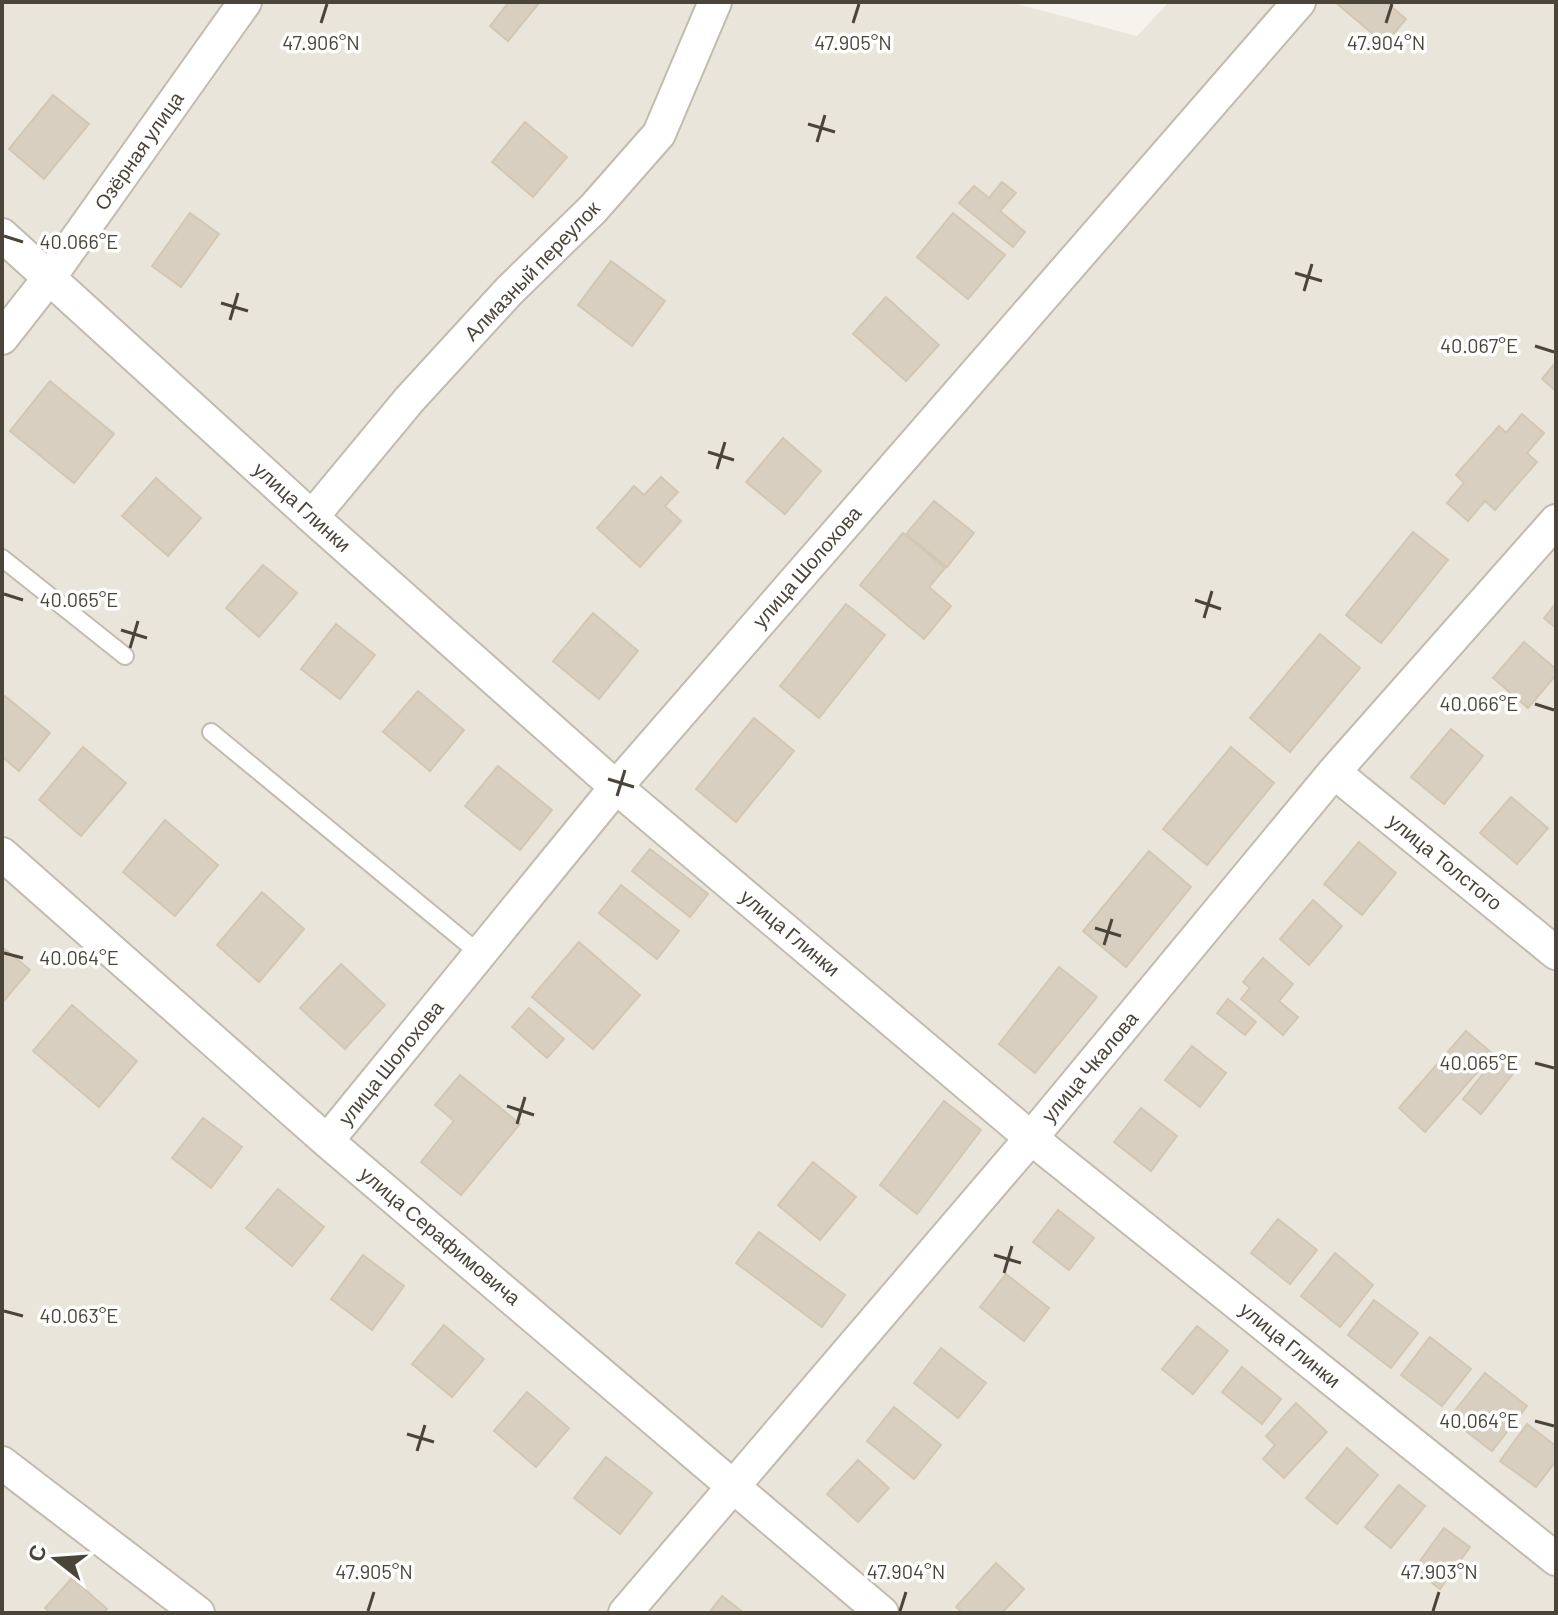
<svg xmlns="http://www.w3.org/2000/svg" width="1558" height="1615" font-family="Barlow,sans-serif">
<style>
.residential{fill:#eae5da}
.building{fill:#d8cfc1;stroke:#d3c7b4;stroke-width:2}
.lines{fill:none;stroke-linecap:round;stroke-linejoin:round}
.lane-casing{stroke:#c2bbae;stroke-width:20}
.street-casing{stroke:#c2bbae;stroke-width:36}
.lane{stroke:#fff;stroke-width:16}
.street{stroke:#fff;stroke-width:32}
.ticks{fill:none;stroke:#4b4439;stroke-width:3}
.labels{text-anchor:middle;stroke-width:7;stroke-linejoin:round;paint-order:stroke}
.street-label{font-size:20px;fill:#4b4439;stroke:#fff}
.ticks-label{font-size:20px;text-anchor:middle;fill:#4b4439;stroke:#fff;stroke-width:7;stroke-linejoin:round;paint-order:stroke}
</style>
<rect width="100%" height="100%" fill="#f6f3ec"/>
<!-- residential -->
<path class="residential" d="M2,2H1009L1137,36L1169,2H1556V1613H2Z"/>
<!-- building -->
<path class="building" d="M509,2H540L508,41L490,26Z
M1335,2H1386L1406,19L1385,44Z
M53,95L89,124L44,179L9,149Z
M525,122L567,157L533,197L492,162Z
M1002,182L1016,193L1000,211L1025,232L1013,247L959,203L974,186L989,198Z
M190,213L219,234L181,287L152,266Z
M953,213L1005,255L968,299L917,257Z
M611,261L665,301L632,346L578,305Z
M886,297L939,345L906,381L853,334Z
M1556,362V391L1542,379Z
M50,381L114,434L74,483L10,431Z
M1522,414L1544,433L1527,453L1537,462L1495,510L1485,501L1468,521L1447,503L1464,483L1456,475L1499,426L1506,433Z
M783,438L821,471L785,514L746,482Z
M661,477L678,492L665,506L681,521L640,567L597,528L634,486L644,495Z
M156,478L201,518L168,556L122,516Z
M934,501L974,533L947,567L906,534Z
M1413,532L1448,560L1381,643L1346,615Z
M903,533L945,568L929,587L951,606L924,639L860,585Z
M263,565L297,593L259,637L226,608Z
M1556,603V628L1544,618Z
M846,604L885,635L819,718L780,686Z
M593,613L638,651L599,699L553,661Z
M336,624L375,655L340,699L301,669Z
M1320,634L1360,668L1290,752L1250,718Z
M1524,642L1556,669V675L1528,708L1493,678Z
M418,691L464,730L430,771L383,732Z
M5,696L50,733L19,771L2,757V699Z
M754,718L794,751L736,822L696,789Z
M1451,729L1483,756L1444,804L1411,777Z
M83,747L126,783L81,836L39,800Z
M1231,747L1274,783L1207,865L1163,829Z
M498,766L552,810L520,850L465,806Z
M1511,797L1548,828L1517,864L1480,833Z
M165,820L218,865L175,916L123,872Z
M1359,842L1396,873L1362,915L1324,884Z
M650,849L708,894L690,917L632,871Z
M1149,851L1191,887L1126,967L1083,931Z
M621,885L679,931L657,959L599,913Z
M262,892L304,929L259,982L217,945Z
M1313,900L1342,926L1309,965L1280,939Z
M579,942L640,995L593,1049L532,997Z
M2,947L30,970L2,1003Z
M1263,958L1293,984L1279,1001L1298,1017L1283,1035L1241,999L1250,988L1243,982Z
M341,964L385,1005L345,1049L300,1008Z
M1059,967L1097,997L1035,1073L999,1044Z
M1228,999L1256,1022L1245,1035L1217,1013Z
M72,1005L137,1061L99,1107L33,1051Z
M529,1008L564,1039L547,1058L512,1027Z
M1466,1031L1493,1054L1425,1132L1399,1108Z
M1192,1046L1226,1073L1200,1107L1165,1080Z
M1498,1055L1516,1070L1481,1114L1463,1099Z
M460,1075L520,1124L461,1195L421,1162L454,1121L435,1105Z
M944,1101L981,1130L917,1214L880,1185Z
M1141,1108L1177,1136L1151,1171L1114,1142Z
M203,1118L242,1147L211,1188L172,1158Z
M813,1162L856,1197L820,1240L778,1205Z
M278,1189L324,1227L292,1266L246,1228Z
M1058,1210L1094,1238L1069,1270L1033,1242Z
M1278,1219L1317,1250L1290,1284L1251,1253Z
M759,1232L845,1295L822,1327L736,1263Z
M1335,1253L1373,1285L1340,1327L1301,1296Z
M363,1255L404,1286L372,1330L331,1299Z
M1006,1274L1049,1308L1024,1341L980,1307Z
M1374,1300L1418,1333L1391,1368L1348,1335Z
M444,1325L484,1359L452,1397L412,1364Z
M1197,1326L1228,1351L1193,1394L1162,1369Z
M1430,1337L1471,1369L1442,1406L1401,1375Z
M941,1348L986,1383L958,1418L914,1383Z
M1242,1367L1281,1399L1262,1424L1222,1392Z
M1485,1373L1527,1406L1492,1451L1449,1418Z
M527,1392L569,1428L536,1467L494,1431Z
M1296,1403L1327,1432L1284,1478L1263,1459L1275,1445L1266,1436Z
M894,1407L941,1445L914,1479L867,1441Z
M1527,1424L1556,1446V1461L1536,1487L1500,1461Z
M1347,1448L1378,1475L1337,1524L1306,1498Z
M606,1457L652,1493L620,1534L574,1498Z
M858,1460L889,1488L858,1522L827,1494Z
M1399,1485L1425,1506L1391,1548L1365,1527Z
M1444,1528L1470,1547L1440,1589L1414,1569Z
M996,1563L1024,1589L1002,1613H963L956,1607Z
M72,1578L107,1609L104,1613H50L45,1608Z
M722,1596L744,1613H709Z"/>
<g class="lines">
<defs>
<path id="lane" d="M2,558L125,656
M211,732L480,954"/>
<path id="street" d="M2,235L312,517L616,787L1031,1138L1556,1559
M2,338L49,278L245,2
M312,517L409,400L509,291L593,209L659,134L715,2
M1334,772L1556,953
M2,854L327,1141L882,1613
M327,1141L616,787L1299,2
M2,1463L198,1613
M625,1613L1031,1138L1334,772L1556,521"/>
</defs>
<!-- lane casing -->
<use href="#lane" class="lane-casing"/>
<!-- street casing -->
<use href="#street" class="street-casing"/>
<!-- lane -->
<use href="#lane" class="lane"/>
<!-- street -->
<use href="#street" class="street"/>
</g>
<!-- ticks -->
<path class="ticks" d="M321,23L327,4M853,23L859,4M1386,23L1392,4M808,124L835,132M817,142L825,115M4,236L23,242M1295,273L1322,281M1304,291L1312,264M221,303L248,311M230,320L238,293M1535,346L1554,352M708,452L734,460M717,469L725,442M4,594L23,600M1195,600L1221,609M1204,618L1212,591M121,630L147,638M130,648L138,621M1535,704L1554,710M608,779L634,787M617,796L625,770M1095,928L1121,936M1104,945L1112,919M4,953L23,958M1535,1063L1554,1068M507,1106L534,1115M517,1124L525,1097M994,1255L1021,1263M1004,1273L1012,1246M4,1311L23,1316M1535,1421L1554,1426M407,1434L434,1442M417,1451L425,1425M368,1611L374,1592M900,1611L906,1592M1433,1611L1439,1592"/>
<g class="labels">
<!-- street labels -->
<g class="street-label">
<text transform="translate(139 151) rotate(-55)" y="7">Озёрная улица</text>
<text transform="translate(532 271) rotate(-46)" y="7">Алмазный переулок</text>
<text transform="translate(302 507) rotate(42)" y="7">улица Глинки</text>
<text transform="translate(807 567) rotate(-49)" y="7">улица Шолохова</text>
<text transform="translate(1445 862) rotate(39)" y="7">улица Толстого</text>
<text transform="translate(790 933) rotate(40)" y="7">улица Глинки</text>
<text transform="translate(391 1063) rotate(-51)" y="7">улица Шолохова</text>
<text transform="translate(1090 1067) rotate(-50)" y="7">улица Чкалова</text>
<text transform="translate(440 1236) rotate(40)" y="7">улица Серафимовича</text>
<text transform="translate(1290 1345) rotate(39)" y="7">улица Глинки</text>
</g>
</g>
<g class="ticks-label">
<text x="321" y="50">47.906°N</text>
<text x="853" y="50">47.905°N</text>
<text x="1386" y="50">47.904°N</text>
<text x="79" y="249">40.066°E</text>
<text x="1479" y="353">40.067°E</text>
<text x="79" y="607">40.065°E</text>
<text x="1479" y="711">40.066°E</text>
<text x="79" y="965">40.064°E</text>
<text x="1479" y="1070">40.065°E</text>
<text x="79" y="1323">40.063°E</text>
<text x="1479" y="1428">40.064°E</text>
<text x="374" y="1579">47.905°N</text>
<text x="906" y="1579">47.904°N</text>
<text x="1439" y="1579">47.903°N</text>
</g>
<!-- border -->
<rect width="1558" height="1615" fill="none" stroke="#4b4439" stroke-width="8"/>
<!-- north arrow -->
<g transform="translate(56 1559) rotate(287)" stroke="#ffffff" stroke-width="6" paint-order="stroke">
<path d="M0-6L14 30L0 20L-14 30Z" fill="#4b4439"/>
<text y="-12" font-size="22" font-weight="bold" text-anchor="middle" fill="#4b4439">С</text>
</g>
</svg>
